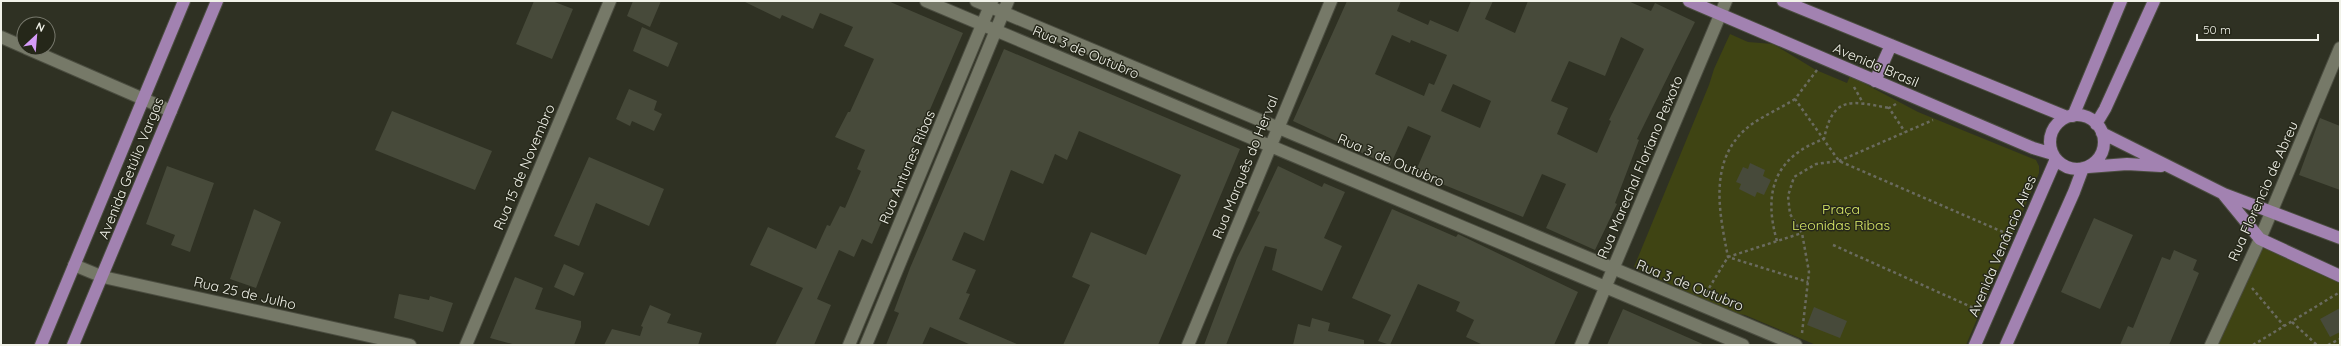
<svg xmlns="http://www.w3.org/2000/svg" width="2341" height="346" font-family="Quicksand,sans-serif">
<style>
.green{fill:#3f4413}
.building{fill:#474a3a;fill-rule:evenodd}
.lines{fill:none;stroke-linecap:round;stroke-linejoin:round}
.minor-casing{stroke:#4b4d40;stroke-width:14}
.major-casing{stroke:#4b4d40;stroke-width:14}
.path{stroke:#6a6b5f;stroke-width:2.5;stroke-dasharray:3 3;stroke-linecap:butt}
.minor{stroke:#767968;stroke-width:12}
.major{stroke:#a282b1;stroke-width:12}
.labels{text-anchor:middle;stroke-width:3;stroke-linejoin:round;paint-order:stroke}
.street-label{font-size:14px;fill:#f1f2e9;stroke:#252719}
.park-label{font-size:14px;fill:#dcec68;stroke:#252719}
</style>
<rect width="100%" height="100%" fill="#2f3123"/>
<!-- green -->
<path class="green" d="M1730,34L1748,42L1773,44L1816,70L1847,83L1850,76L1918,112L2036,160L2039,166V173L1966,345H1816L1745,315L1730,313L1634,267L1709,85L1714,69Z
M2261,247L2340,277V345H2218Z"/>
<!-- building -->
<path class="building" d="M534,1H552L573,9L552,59L516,44Z
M633,1H661L650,27L627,16Z
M743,1H888L963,33L872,244L862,239L854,257L839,250L817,299L831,305L814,345H775L803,288L750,265L768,227L816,249L827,225L830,226L840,206L845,208L861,171L857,169L865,150L835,137L848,112H850L874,59L844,46L853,27L820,13L813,29L782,15L780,19Z
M1347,1H1401L1397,11L1428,25L1430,20L1458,32L1471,1H1493L1485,19L1515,33L1528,1H1628L1651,11L1655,3L1695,22L1637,139L1639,140L1615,203L1617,204L1595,250L1546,228L1566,184L1542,174L1523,217L1415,173L1431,136L1408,126L1390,166L1293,121ZM1392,35L1410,43L1411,40L1447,55L1434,85L1429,83L1424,96L1375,74ZM1621,37L1644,49L1609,120L1611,121L1597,153L1557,134L1568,108L1551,101L1569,61L1605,76ZM1453,84L1491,101L1480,128L1441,111Z
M642,27L678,43L668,67L633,51Z
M1004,49L1240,149L1158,345H1063L1090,285L1072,277L1091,232L1146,255L1181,175L1079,131L1067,160L1055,154L1043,184L1011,170L984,241L964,232L952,260L976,270L966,293L970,294L959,319L1019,345H971L930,327L922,345H886L899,313L894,311L910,268Z
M629,89L657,101L654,110L662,114L654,131L632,121L630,126L616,119Z
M392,111L492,151L475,190L375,150Z
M2320,118L2340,126V190L2299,175Z
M589,157L664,189L649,226L596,203L579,246L554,236Z
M1750,163L1765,170L1763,176L1771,180L1764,195L1757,192L1755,197L1739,189L1741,184L1736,182L1743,167L1748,169Z
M167,166L214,183L190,252L171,245L175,235L146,224Z
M1278,166L1322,187L1324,183L1345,192L1324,238L1342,246L1322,291L1272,270L1277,249L1265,246L1226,345H1204L1237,258L1260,212L1257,211Z
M254,209L281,222L256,288L230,279Z
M1392,209L1456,237L1458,234L1578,292L1554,345H1483L1466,337L1474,320L1456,311L1460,302L1418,284L1390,345L1378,341L1391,315L1352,298Z
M2094,218L2133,235L2100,309L2061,292Z
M2174,250L2197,260L2193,270L2199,273L2169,345H2120L2128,326L2133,328L2162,257L2170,260Z
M564,264L584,273L574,296L554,287Z
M515,277L543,288L535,309L581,321V327L574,345H516L490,338Z
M399,294L429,300L430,296L453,303L443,332L394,318Z
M650,305L671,314L667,323L702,333L698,345H604L612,329L640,336L643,327L641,326Z
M1814,307L1847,321L1840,338L1807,325Z
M2340,308V332L2330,337L2320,319Z
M1623,309L1705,345H1607Z
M1312,318L1330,323L1328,331L1364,340V345H1293L1298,324L1310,327Z"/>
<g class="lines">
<defs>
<path id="minor" d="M926,1L1743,345
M976,1L1796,345
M1,37L24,47
M26,48L171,111
M74,265L103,277L410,345
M466,345L610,1
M849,345L992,1
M866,345L1008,1
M1188,345L1331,1
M1581,345L1726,1
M2211,345L2260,239L2340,48"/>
<path id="major" d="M1689,1L2033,148L2053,154
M1783,1L2067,117
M1875,81L1891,45
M2050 142a27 27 0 1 1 54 0a27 27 0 1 1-54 0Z
M2073,116L2121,1
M2096,124L2105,109L2154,1
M2102,133L2224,194L2340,238
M2088,167L2127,164L2161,166
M2224,195L2260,239L2340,276
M41,345L184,1
M73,345L217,1
M1975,345L2056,159
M2006,345L2074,192L2083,168"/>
</defs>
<!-- minor casing -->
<use href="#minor" class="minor-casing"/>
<!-- major casing -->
<use href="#major" class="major-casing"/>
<!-- path -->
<path class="path" d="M1817,70L1795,99L1839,161L2010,235
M1854,87L1863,103
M1795,99C1781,108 1765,115 1752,124C1707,157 1719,211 1728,257L1808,282
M1896,104L1889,108L1905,132
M1777,241C1763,193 1774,157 1824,139C1833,95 1851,101 1889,108
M1833,245L1976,309
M2252,288L2284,326
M1706,293L1728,257L1802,233
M2292,322L2317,345
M1802,333L1809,272L1802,233L1790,214L1788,196L1794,177L1816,164L1839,161L1933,120
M2253,345L2340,292
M2328,345L2340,339"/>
<!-- minor -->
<use href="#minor" class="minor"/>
<!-- major -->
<use href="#major" class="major"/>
</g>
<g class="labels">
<!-- street labels -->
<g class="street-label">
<text transform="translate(1086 52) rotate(23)" y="5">Rua 3 de Outubro</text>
<text transform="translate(1876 65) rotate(23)" y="5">Avenida Brasil</text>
<text transform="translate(1391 160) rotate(23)" y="5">Rua 3 de Outubro</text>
<text transform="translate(524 167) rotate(-67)" y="5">Rua 15 de Novembro</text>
<text transform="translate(907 167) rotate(-67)" y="5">Rua Antunes Ribas</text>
<text transform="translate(1245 167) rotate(-68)" y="5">Rua Marquês do Herval</text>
<text transform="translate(1640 167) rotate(-67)" y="5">Rua Marechal Floriano Peixoto</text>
<text transform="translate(131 168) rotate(-68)" y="5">Avenida Getúlio Vargas</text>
<text transform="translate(2263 191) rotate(-66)" y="5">Rua Florencio de Abreu</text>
<text transform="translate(2002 246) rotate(-67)" y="5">Avenida Venâncio Aires</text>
<text transform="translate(1690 285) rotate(22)" y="5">Rua 3 de Outubro</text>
<text transform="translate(245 293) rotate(13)" y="5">Rua 25 de Julho</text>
</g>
<!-- park labels -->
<g class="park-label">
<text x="1841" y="214">Praça<tspan x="1841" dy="16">Leonidas Ribas</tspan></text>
</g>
</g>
<!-- border -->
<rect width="2341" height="346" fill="none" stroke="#f1f2e9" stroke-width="4"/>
<!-- north arrow -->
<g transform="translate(36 36) rotate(26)"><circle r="19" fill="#252719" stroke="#77786c"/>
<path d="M0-3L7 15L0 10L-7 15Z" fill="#d69bf9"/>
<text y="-6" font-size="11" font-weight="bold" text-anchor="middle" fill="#f1f2e9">N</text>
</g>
<!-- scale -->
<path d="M2197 34v6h121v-6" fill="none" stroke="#f1f2e9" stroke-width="2"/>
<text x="2203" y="34" font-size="12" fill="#f1f2e9" stroke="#252719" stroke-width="3" paint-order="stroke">50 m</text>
</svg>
